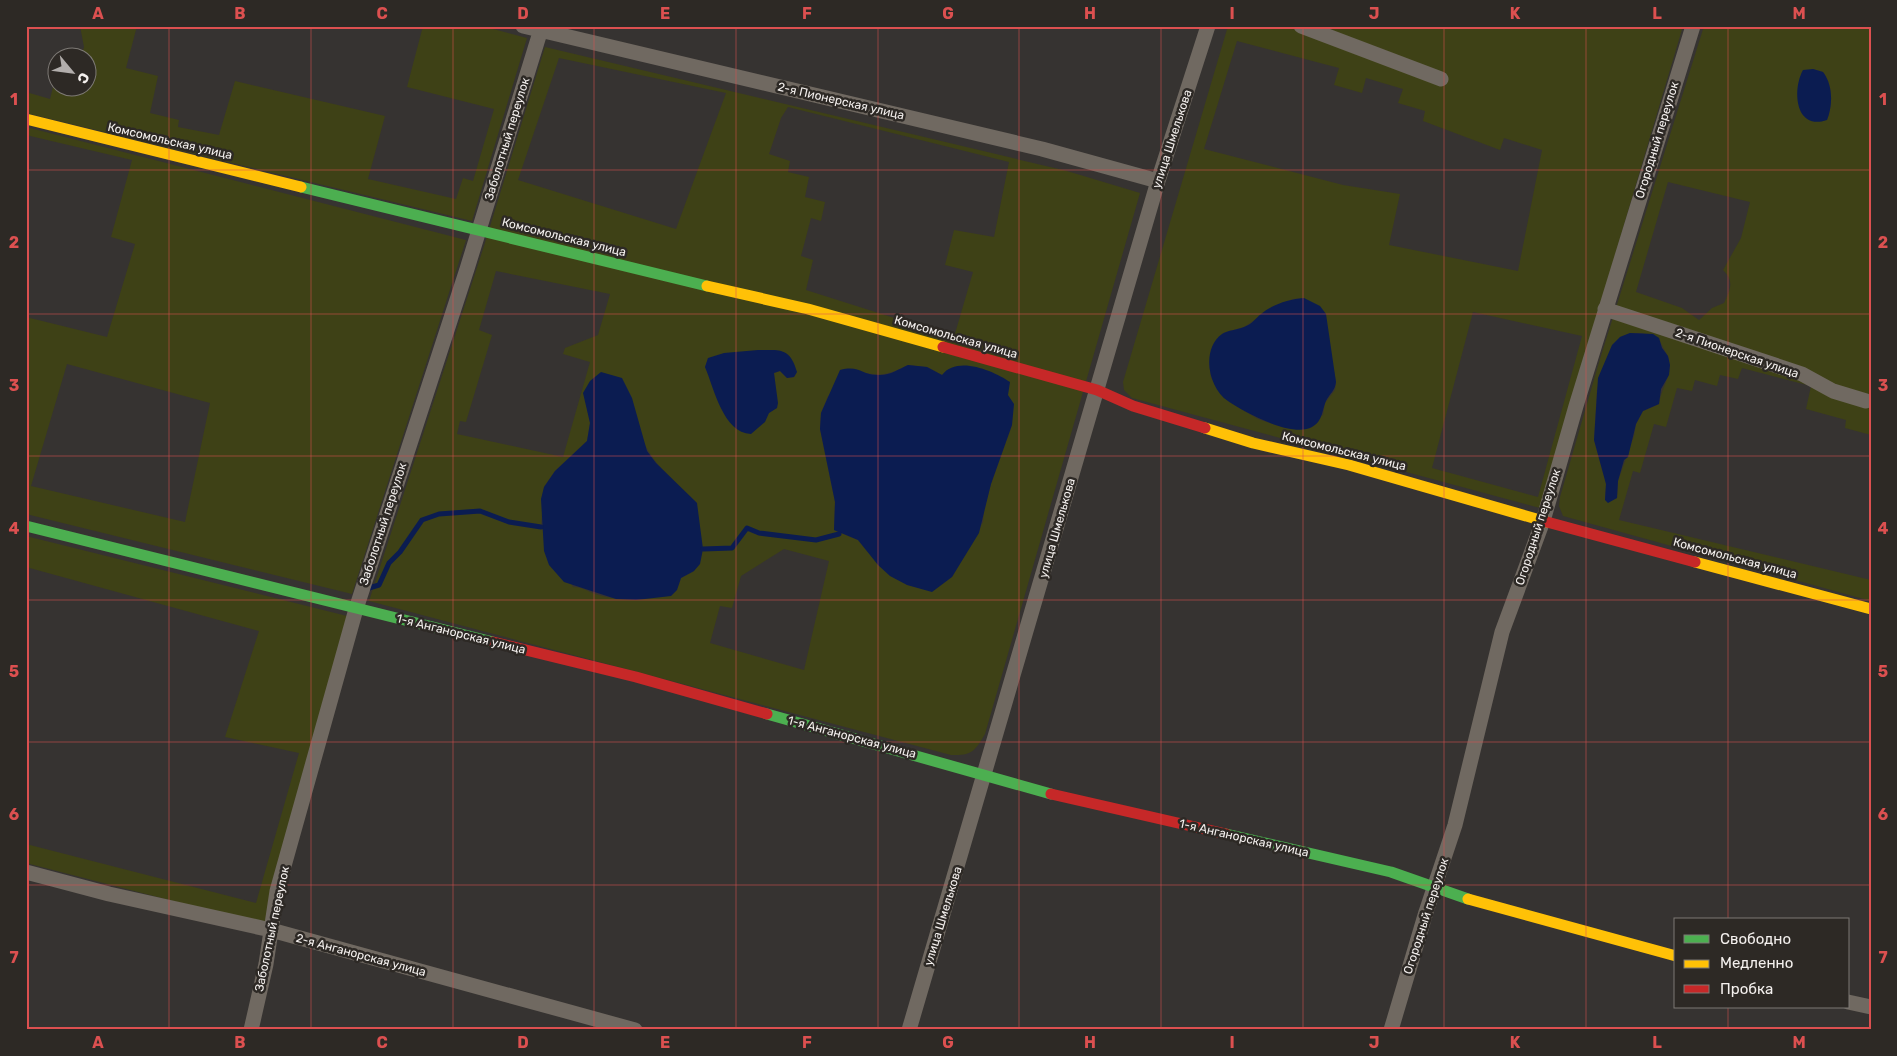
<svg xmlns="http://www.w3.org/2000/svg" width="1897" height="1056" font-family="Rubik,sans-serif">
<style>
.green{fill:#3e4116;fill-rule:evenodd}
.water{fill:#0b1c51}
.lines{fill:none;stroke-linecap:round;stroke-linejoin:round}
.stream{stroke:#0b1c51;stroke-width:5}
.street{stroke:#706961;stroke-width:15}
.fast{stroke:#4caf50;stroke-width:11}
.slow{stroke:#ffc107;stroke-width:11}
.jam{stroke:#c62828;stroke-width:11}
.grid{fill:none;stroke:#dc5050;stroke-width:1;stroke-opacity:0.55}
.labels{text-anchor:middle;stroke-width:5;stroke-linejoin:round;paint-order:stroke}
.street-label{font-size:12px;fill:#f4f0ee;stroke:#2d2925}
.neatline{fill:none;stroke:#dc5050;stroke-width:2}
.grid-label{font-size:16px;text-anchor:middle;font-weight:bold;fill:#dc5050}
</style>
<rect width="100%" height="100%" fill="#363331"/>
<!-- green -->
<path class="green" d="M80,26H137L126,68L158,76L150,113L179,120L178,127L219,135L235,81L385,116L368,179L456,199L463,178L473,181L494,109L407,87L423,26H482L527,38L472,221L26,113V92L50,99L53,87L71,92L72,88H88V58L81,57L84,47Z
M1228,26H1683L1540,508L1132,398L1124,390L1123,382ZM1237,41L1339,68L1334,85L1362,93L1366,78L1403,89L1398,103L1425,111L1423,121L1500,150L1504,138L1542,150L1518,271L1389,245L1400,194L1343,185L1204,149ZM1304,298L1332,361L1336,382L1335,390L1325,403L1323,415L1285,428L1258,419L1228,401L1211,377L1209,363L1223,333L1244,327L1280,304L1293,299ZM1473,312L1582,336L1538,497L1432,468Z
M1704,26H1871V435L1845,428L1846,420L1806,409L1811,386L1742,368L1738,379L1720,375L1717,386L1695,380L1692,391L1677,388L1666,427L1654,424L1640,473L1633,471L1619,520L1871,580V601L1563,516L1559,506L1560,497L1600,359ZM1813,69L1823,72C1833,85 1833,105 1827,120ZM1668,182L1750,202L1741,238L1723,270C1735,282 1730,289 1724,303L1712,308L1699,320L1682,308L1636,292ZM1630,333H1642L1659,338C1661,345 1665,350 1668,357C1674,373 1661,388 1659,404L1643,411L1636,424L1634,436L1618,481L1617,498L1605,500L1606,484L1594,440L1597,389L1620,337Z
M545,47L1067,171L1140,193L985,734C975,751 972,756 951,755L369,601L484,246ZM559,58L726,93L676,229L518,180ZM788,107L1009,162L994,237L954,230L945,265L973,272L954,337L806,290L813,260L801,256L811,218L821,221L825,202L805,197L809,177L788,172L790,161L769,154L781,118ZM496,271L610,294L598,335L565,348L563,354L590,362L563,457L457,434L460,421L466,422L492,335L479,330ZM708,358L797,372L794,377L787,378L780,371L774,373L776,408L769,413L714,388L705,367ZM908,365L927,367L942,375L1012,425L991,484L984,509L983,522L952,577L867,551L858,540L834,530L835,502L820,429L821,413L828,396L867,373C884,377 893,372 908,365ZM587,408L641,436C652,465 676,482 697,503L694,571L681,578C676,595 670,595 653,597C631,599 617,601 595,594C587,591 583,587 573,587L541,527L544,487L555,471L587,441L590,423ZM784,549L829,561L804,670L710,643L720,606L732,608L741,576Z
M26,127L466,240L352,594L26,514V317L107,337L135,244L111,237L132,160L26,135ZM67,364L210,403L185,522L31,486Z
M26,536L347,616L266,925L26,863V844L256,903L299,753L225,737L259,631L26,567Z"/>
<!-- water -->
<path class="water" d="M1813,69L1823,72C1833,85 1833,105 1827,120C1795,131 1792,90 1803,70Z
M1304,298L1320,306L1326,314L1336,382C1335,391 1330,393 1326,401C1322,410 1323,421 1312,427C1293,438 1245,413 1228,401C1208,388 1201,349 1222,334C1228,330 1237,330 1244,327C1252,324 1255,319 1261,314C1273,304 1290,299 1304,298Z
M1630,333L1653,334L1659,338L1662,348L1668,356L1670,365L1669,375L1661,389L1659,404L1643,411L1636,424L1628,457L1624,460L1618,481L1617,498L1608,503L1605,500L1606,484L1594,440L1598,378L1612,345L1620,337Z
M758,350C780,350 790,347 797,372L794,377L787,378L780,371L774,373L778,403L777,408L769,413L765,422L751,434C723,433 714,388 705,367L708,358L724,353Z
M908,365L927,367L942,375C957,355 994,371 1010,382L1008,395L1014,404L1012,425L991,484L979,533L952,577L932,592L907,585L890,576L878,565L858,540L834,530L835,502L820,429L821,413L840,370C860,365 861,375 878,375C889,376 899,369 908,365Z
M601,372L622,378L632,398L647,451L656,463L697,503L703,549L700,564L694,571L681,578L677,590L671,596L636,600L616,599L564,582L549,565L544,551L541,499L544,487L555,471L587,441L590,423L583,393L590,381Z"/>
<g class="lines">
<!-- stream -->
<path class="stream" d="M703,549L732,548L747,528L759,533L816,540L839,534
M369,588L379,585L389,563L400,552L422,520L439,514L480,511L509,522L541,527"/>
<!-- street -->
<path class="street" d="M523,26L1042,149L1158,181
M1301,26L1441,79
M1605,309L1802,374L1833,391L1866,401
M26,872L109,894L271,930L635,1030
M1848,1002L1871,1007
M251,1030L266,964L277,891L356,609L467,269L542,26
M909,1030L1158,181L1208,26
M1391,1030L1426,912L1455,825L1502,632L1543,521L1576,406L1693,26"/>
<!-- fast -->
<path class="fast" d="M301,187L707,286
M26,526L493,642
M767,714L1051,794
M1226,834L1391,872L1468,899"/>
<!-- slow -->
<path class="slow" d="M26,119L301,187
M707,286L808,309L943,347
M1205,428L1253,443L1349,465L1547,522
M1695,562L1871,609
M1468,899L1676,956"/>
<!-- jam -->
<path class="jam" d="M943,347L1097,390L1133,406L1205,428
M1547,522L1695,562
M493,642L636,677L767,714
M1051,794L1226,834"/>
</g>
<!-- grid -->
<path class="grid" d="M169,26V1030M311,26V1030M453,26V1030M594,26V1030M736,26V1030M878,26V1030M1019,26V1030M1161,26V1030M1303,26V1030M1444,26V1030M1586,26V1030M1728,26V920M26,170H1871M26,314H1871M26,456H1871M26,600H1871M26,742H1871M26,885H1871M1728,1007V1030"/>
<g class="labels">
<!-- street labels -->
<g class="street-label">
<text transform="translate(841 101) rotate(13)" y="4">2-я Пионерская улица</text>
<text transform="translate(507 139) rotate(-73)" y="4">Заболотный переулок</text>
<text transform="translate(1172 139) rotate(-72)" y="4">улица Шмелькова</text>
<text transform="translate(1657 140) rotate(-73)" y="4">Огородный переулок</text>
<text transform="translate(170 141) rotate(13)" y="4">Комсомольская улица</text>
<text transform="translate(564 237) rotate(14)" y="4">Комсомольская улица</text>
<text transform="translate(956 337) rotate(16)" y="4">Комсомольская улица</text>
<text transform="translate(1737 353) rotate(19)" y="4">2-я Пионерская улица</text>
<text transform="translate(1344 451) rotate(14)" y="4">Комсомольская улица</text>
<text transform="translate(383 524) rotate(-72)" y="4">Заболотный переулок</text>
<text transform="translate(1538 527) rotate(-72)" y="4">Огородный переулок</text>
<text transform="translate(1057 528) rotate(-74)" y="4">улица Шмелькова</text>
<text transform="translate(1735 558) rotate(15)" y="4">Комсомольская улица</text>
<text transform="translate(461 634) rotate(14)" y="4">1-я Анганорская улица</text>
<text transform="translate(852 737) rotate(15)" y="4">1-я Анганорская улица</text>
<text transform="translate(1244 838) rotate(13)" y="4">1-я Анганорская улица</text>
<text transform="translate(943 916) rotate(-73)" y="4">улица Шмелькова</text>
<text transform="translate(1426 916) rotate(-72)" y="4">Огородный переулок</text>
<text transform="translate(272 929) rotate(-78)" y="4">Заболотный переулок</text>
<text transform="translate(361 955) rotate(15)" y="4">2-я Анганорская улица</text>
</g>
</g>
<!-- border -->
<rect width="1897" height="1056" fill="none" stroke="#2d2925" stroke-width="55"/>
<!-- legend -->
<rect x="1674" y="918" width="175" height="90" fill="#2d2925" stroke="#7d7975"/>
<rect x="1684" y="935" width="25" height="8" fill="#4caf50" stroke="#7d7975"/>
<text x="1720" y="944" font-size="15" fill="#f4f0ee">Свободно</text>
<rect x="1684" y="960" width="25" height="8" fill="#ffc107" stroke="#7d7975"/>
<text x="1720" y="968" font-size="15" fill="#f4f0ee">Медленно</text>
<rect x="1684" y="985" width="25" height="8" fill="#c62828" stroke="#7d7975"/>
<text x="1720" y="994" font-size="15" fill="#f4f0ee">Пробка</text>
<!-- north arrow -->
<g transform="translate(72 72) rotate(119)"><circle r="24" fill="#2d2925" stroke="#7d7975"/>
<path d="M0-4L9 19L0 12L-9 19Z" fill="#b2aeac"/>
<text y="-8" font-size="14" font-weight="bold" text-anchor="middle" fill="#f4f0ee">С</text>
</g>
<rect x="28" y="28" width="1842" height="1000" class="neatline"/>
<g class="grid-label">
<text x="98" y="19">A</text>
<text x="240" y="19">B</text>
<text x="382" y="19">C</text>
<text x="523" y="19">D</text>
<text x="665" y="19">E</text>
<text x="807" y="19">F</text>
<text x="948" y="19">G</text>
<text x="1090" y="19">H</text>
<text x="1232" y="19">I</text>
<text x="1374" y="19">J</text>
<text x="1515" y="19">K</text>
<text x="1657" y="19">L</text>
<text x="1799" y="19">M</text>
<text x="14" y="105">1</text>
<text x="1883" y="105">1</text>
<text x="14" y="248">2</text>
<text x="1883" y="248">2</text>
<text x="14" y="391">3</text>
<text x="1883" y="391">3</text>
<text x="14" y="534">4</text>
<text x="1883" y="534">4</text>
<text x="14" y="677">5</text>
<text x="1883" y="677">5</text>
<text x="14" y="820">6</text>
<text x="1883" y="820">6</text>
<text x="14" y="963">7</text>
<text x="1883" y="963">7</text>
<text x="98" y="1048">A</text>
<text x="240" y="1048">B</text>
<text x="382" y="1048">C</text>
<text x="523" y="1048">D</text>
<text x="665" y="1048">E</text>
<text x="807" y="1048">F</text>
<text x="948" y="1048">G</text>
<text x="1090" y="1048">H</text>
<text x="1232" y="1048">I</text>
<text x="1374" y="1048">J</text>
<text x="1515" y="1048">K</text>
<text x="1657" y="1048">L</text>
<text x="1799" y="1048">M</text>
</g>
</svg>
